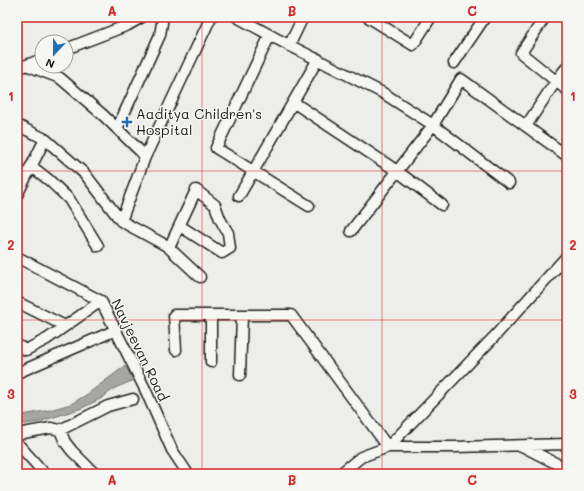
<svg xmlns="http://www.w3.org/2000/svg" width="584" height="491" font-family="Mali,sans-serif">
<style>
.water{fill:#a6a6a3;stroke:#6f6f6d}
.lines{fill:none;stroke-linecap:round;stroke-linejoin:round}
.street-casing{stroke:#1c1c1c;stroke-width:13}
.street{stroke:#f6f6f2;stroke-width:10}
.grid{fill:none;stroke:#d62828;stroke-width:1;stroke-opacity:0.55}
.poi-dot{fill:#1f6fb2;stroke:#f6f6f2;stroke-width:1.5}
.labels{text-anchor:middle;stroke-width:3;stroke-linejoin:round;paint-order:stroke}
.poi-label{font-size:14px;fill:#1c1c1c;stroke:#f6f6f2;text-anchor:start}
.street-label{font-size:14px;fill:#1c1c1c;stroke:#f6f6f2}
.neatline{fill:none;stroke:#d62828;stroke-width:1.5}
.grid-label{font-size:13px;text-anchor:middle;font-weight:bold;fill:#d62828}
</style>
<rect width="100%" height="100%" fill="#edede9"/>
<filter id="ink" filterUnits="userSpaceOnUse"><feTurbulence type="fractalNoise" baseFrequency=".025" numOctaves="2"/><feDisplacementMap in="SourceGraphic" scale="8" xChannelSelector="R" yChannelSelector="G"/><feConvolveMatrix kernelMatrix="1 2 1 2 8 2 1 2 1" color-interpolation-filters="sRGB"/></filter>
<g filter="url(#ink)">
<!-- water -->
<path class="water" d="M125,366L134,380L115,388L102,398L82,408L39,422L17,425V416L50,410L71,404L86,395Z"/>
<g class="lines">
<defs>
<path id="street" d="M237,17L277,39L383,93L433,125L509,183
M368,17L413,45L431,17
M545,17L521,53L567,90
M270,35L216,148L309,206
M289,46L303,17
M66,49L128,25L142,17
M454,63L485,17
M26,65L60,78L103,115L141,152L145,157L121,221L167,246L200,277
M17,69L42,59
M293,102L397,171L442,205
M17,125L45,139L17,195
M526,126L556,81L567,67
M117,129L160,35L163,17
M45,139L85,174L121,221
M145,157L211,17
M31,166L49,180L69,199L98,246
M239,196L318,59
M351,231L433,125L461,79L567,156
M169,248L196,190L215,205L220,219L228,233L230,248L222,253L180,226
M17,257L101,301L145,389L172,450L188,474
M17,302L65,326
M211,315V362
M17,345L26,350L47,339L101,301
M176,350L174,315H291L388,447H454L567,444
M17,373L116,330
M240,375L242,315
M17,436L23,433L51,428L60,430
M17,443L45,474
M522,446L567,469
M95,474L72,451L65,442L60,430L108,406L133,399
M340,474L361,457L388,447L494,337L567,256"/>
</defs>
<!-- street casing -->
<use href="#street" class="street-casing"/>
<!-- street -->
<use href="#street" class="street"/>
</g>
</g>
<!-- grid -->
<path class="grid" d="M202,17V474M382,17V474M17,171H567M17,320H567"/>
<!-- markers -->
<path class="poi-dot" d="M125 116h4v4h4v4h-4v4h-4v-4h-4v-4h4z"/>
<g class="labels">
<!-- poi labels -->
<g class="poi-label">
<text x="136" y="119">Aaditya Children's<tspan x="136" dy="16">Hospital</tspan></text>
</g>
<!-- street labels -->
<g class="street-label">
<text transform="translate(140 350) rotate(64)" y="5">Navjeevan Road</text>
</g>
</g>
<!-- margin -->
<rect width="584" height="491" fill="none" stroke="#f6f6f2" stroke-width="44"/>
<!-- north arrow -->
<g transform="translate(54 54) rotate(202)"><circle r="19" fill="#f6f6f2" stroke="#9f9f9c"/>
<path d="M0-3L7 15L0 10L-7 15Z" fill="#1f6fb2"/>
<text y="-6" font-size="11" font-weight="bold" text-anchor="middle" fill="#1c1c1c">N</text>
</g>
<rect x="22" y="22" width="540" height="447" class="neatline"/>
<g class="grid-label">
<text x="112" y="16">A</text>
<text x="292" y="16">B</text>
<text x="472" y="16">C</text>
<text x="11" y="101">1</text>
<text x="573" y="101">1</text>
<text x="11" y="250">2</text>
<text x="573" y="250">2</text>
<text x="11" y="399">3</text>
<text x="573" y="399">3</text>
<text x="112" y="485">A</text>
<text x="292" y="485">B</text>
<text x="472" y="485">C</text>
</g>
</svg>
